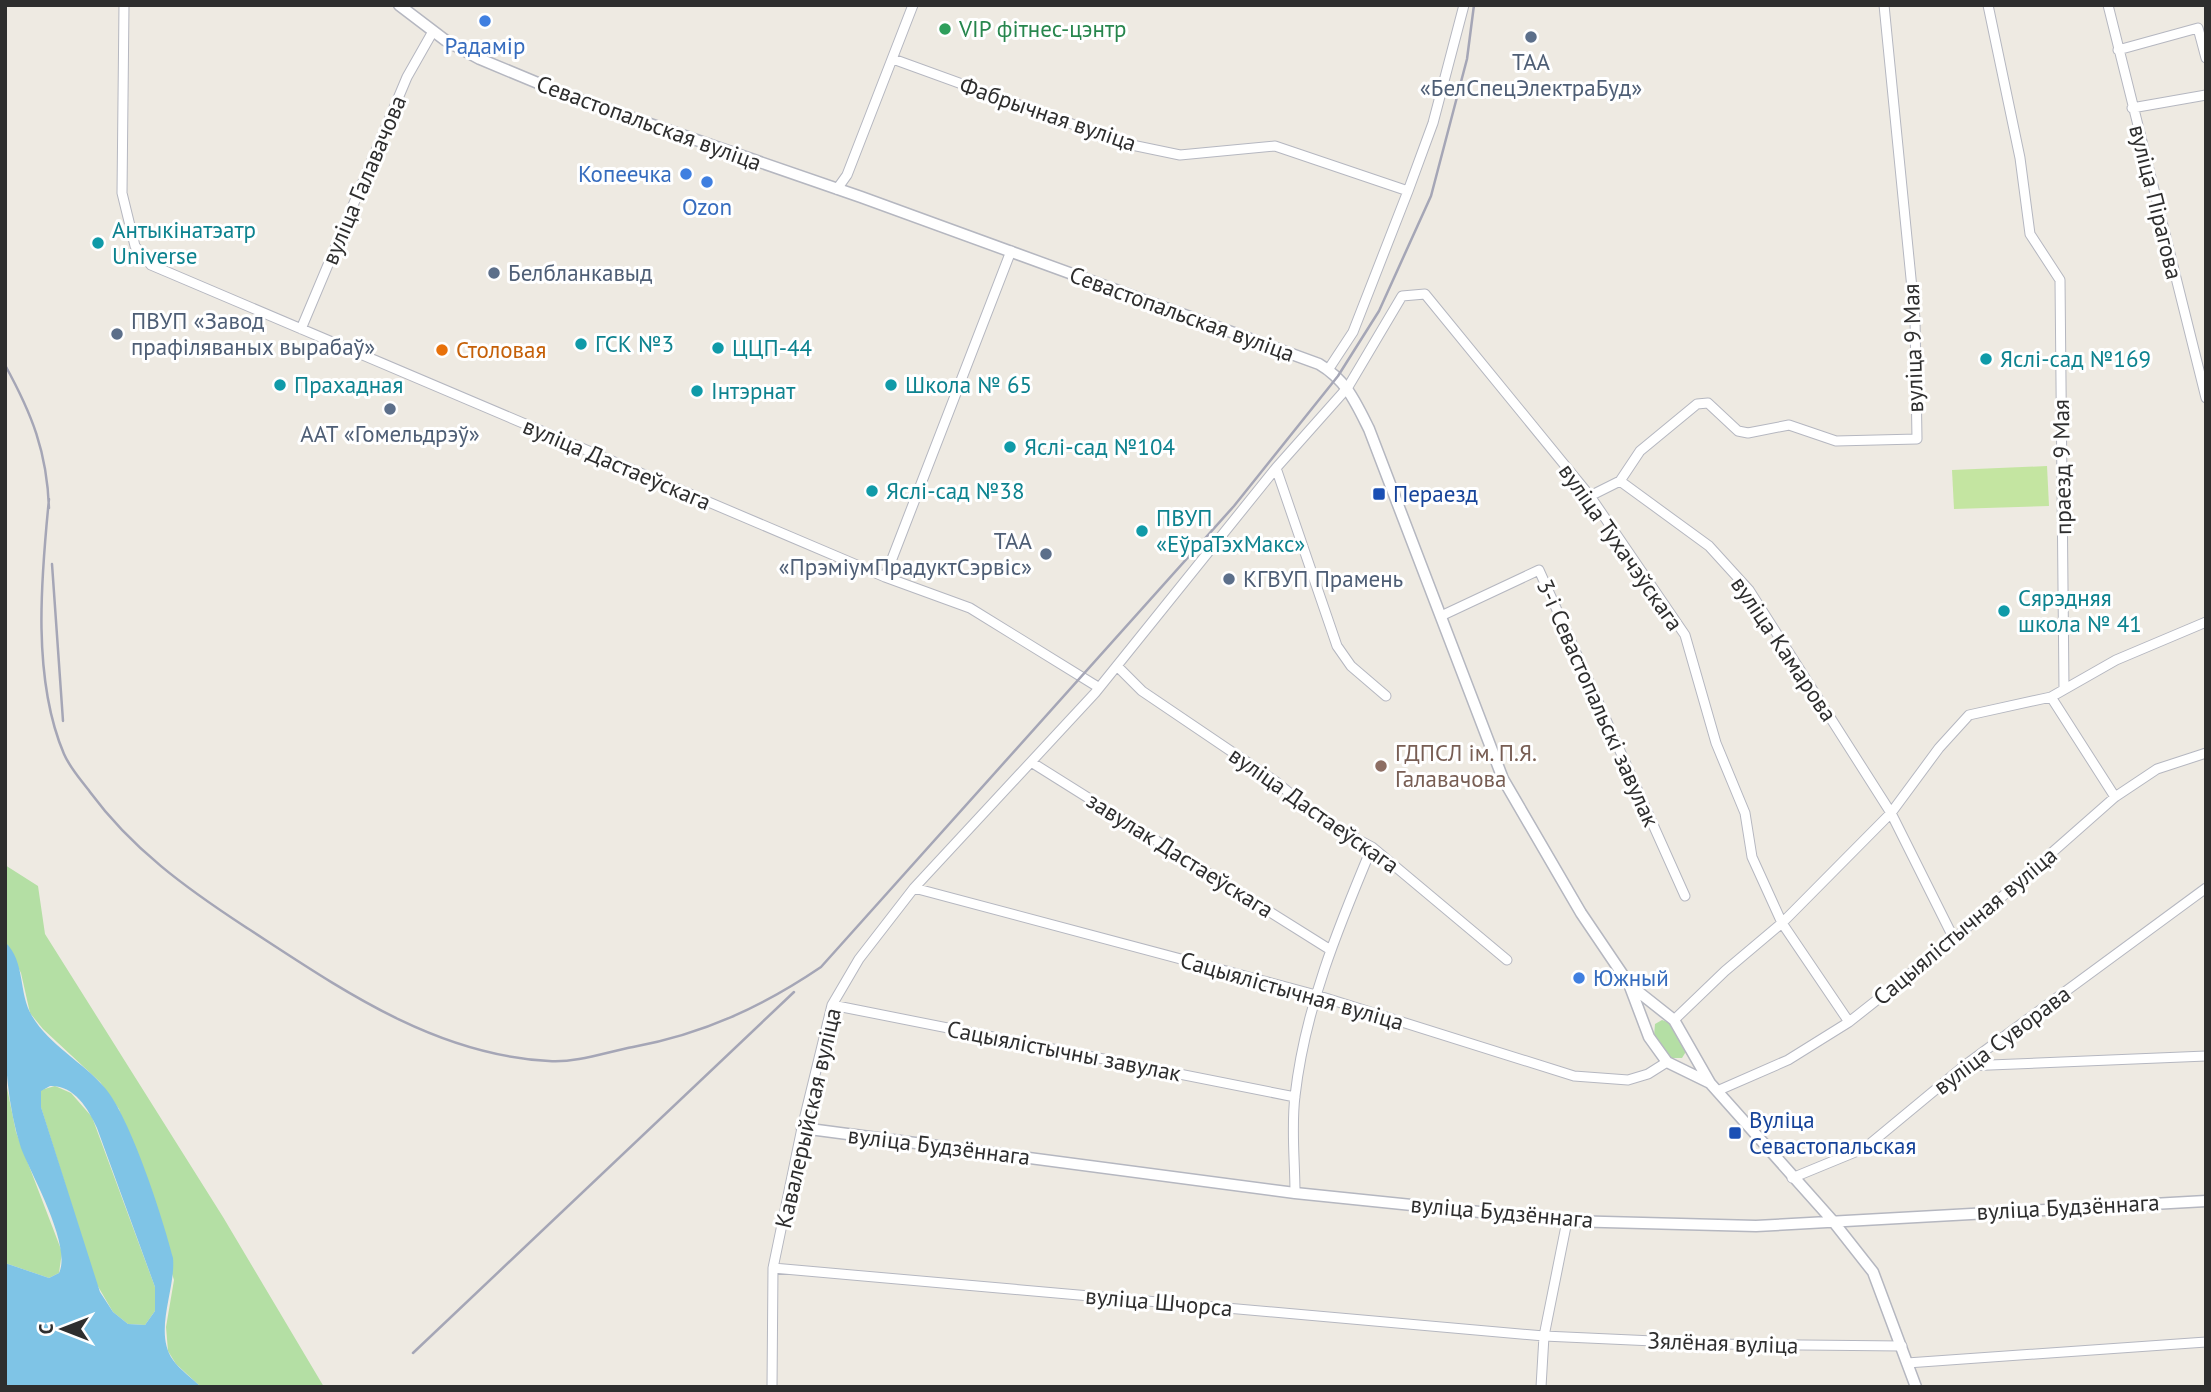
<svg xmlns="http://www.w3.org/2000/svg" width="2211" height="1392" font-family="'PT Sans',sans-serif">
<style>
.green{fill:#b4dfa4}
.pitch{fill:#c4e5a1}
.water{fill:#7fc4e6;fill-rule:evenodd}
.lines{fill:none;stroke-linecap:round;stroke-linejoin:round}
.minor-casing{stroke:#b5b7c0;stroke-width:11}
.tertiary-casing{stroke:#b5b7c0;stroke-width:13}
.minor{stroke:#fff;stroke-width:9}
.tertiary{stroke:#fff;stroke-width:10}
.rail{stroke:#a5a6b6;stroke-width:2.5}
.shop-dot{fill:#3f7fe0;stroke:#fff;stroke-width:2.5}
.leisure-dot{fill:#2e9e5b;stroke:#fff;stroke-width:2.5}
.service-dot{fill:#5c6f8a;stroke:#fff;stroke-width:2.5}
.culture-dot{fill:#0f9aa8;stroke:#fff;stroke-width:2.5}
.food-dot{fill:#e8710a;stroke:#fff;stroke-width:2.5}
.transit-dot{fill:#1a4fb4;stroke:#fff;stroke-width:2.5}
.education-dot{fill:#8d6e63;stroke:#fff;stroke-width:2.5}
.labels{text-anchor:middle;stroke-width:6;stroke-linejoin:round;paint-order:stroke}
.leisure-label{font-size:23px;fill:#27864d;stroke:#fff;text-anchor:start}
.shop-label{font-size:23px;fill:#366cbe;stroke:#fff}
.service-label{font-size:23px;fill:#4e5e75;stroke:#fff;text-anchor:start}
.street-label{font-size:23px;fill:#2e2e2e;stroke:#fff}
.culture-label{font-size:23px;fill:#0d838f;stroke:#fff;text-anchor:start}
.food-label{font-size:23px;fill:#c56008;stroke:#fff;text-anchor:start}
.transit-label{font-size:23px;fill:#164399;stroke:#fff;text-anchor:start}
.education-label{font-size:23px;fill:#785e54;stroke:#fff;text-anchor:start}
</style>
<rect width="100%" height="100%" fill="#eeeae2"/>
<!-- green -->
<path class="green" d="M5,865L38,886L45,934L223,1217L324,1387H201L176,1364L168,1351L166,1327L174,1280L119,1109L100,1082L43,1029L30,1013L21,973L5,942Z
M1662,1020L1670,1023L1687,1050L1682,1058H1669L1654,1036L1655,1024Z
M5,1078L16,1132L62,1252L59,1273L49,1278L5,1263Z
M55,1086L71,1093L92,1117L155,1287V1311L145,1325L128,1324L113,1312L96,1283L39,1101L41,1090Z"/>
<!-- pitch -->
<path class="pitch" d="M2047,466L2049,506L1954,509L1952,470Z"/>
<!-- water -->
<path class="water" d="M5,942C26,962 18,993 32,1016C49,1045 84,1063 105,1088C130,1117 163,1218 173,1258C176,1289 153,1332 173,1360C180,1370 192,1378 201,1387H5V1263L49,1278L59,1273C72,1246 32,1176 21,1148C0,1083 5,1010 5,942ZM50,1086C74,1085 88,1108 97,1128L155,1287V1311L145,1325L128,1324L113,1312L100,1292L41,1107V1091Z"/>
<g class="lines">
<defs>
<path id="minor" d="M124,5L122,193L135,246L151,265L885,577L970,608L1098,687
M1988,5L2020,158L2030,234L2060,280L2064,689
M2108,5L2206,398
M2118,50L2198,28L2206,58
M893,59L1127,144L1180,155L1275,146L1408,191
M2132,108L2206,95
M837,189L847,175L913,5
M301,329L407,77L432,33
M1328,370L1353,332L1408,191L1433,123L1464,5
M1276,468L1337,646L1351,666L1386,696
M1620,481L1709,546L1749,590L1891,813L1954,939
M1590,496L1620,481L1640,451L1697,404L1708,403L1738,431L1748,433L1789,425L1836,441L1917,439L1915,319L1884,5
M885,577L1011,251
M1441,616L1539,570L1685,896
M1117,666L1142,691L1275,781L1325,822L1372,847L1507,960
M2051,697L2115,797
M1031,762L1329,949
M914,888L1316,995L1574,1076L1628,1080L1648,1074L1667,1062
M832,1005L1295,1097
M1674,1020L1725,971L1782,923L1891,813L1939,748L1969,715L2051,697L2116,660L2206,622
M1965,1066L2206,1056
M1717,1091L1788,1060L1849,1022L1954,939L2115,797L2157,769L2206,753
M1792,1178L1865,1148L1964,1066L2206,888
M1295,1193C1295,1161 1291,1128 1295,1096C1305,1008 1338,928 1372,847
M773,1268L1544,1336L1719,1344L1902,1346
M1907,1363L2206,1342
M772,1387L773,1268L802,1128L832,1005L859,959L914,888L1095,693L1276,468L1348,387L1402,296L1425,294L1590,496L1685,635L1716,743L1745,813L1752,857L1782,923L1849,1022
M1541,1387L1544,1336L1567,1221"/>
<path id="tertiary" d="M399,5L445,40L480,59L569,96L861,197L1319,364C1346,380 1355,401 1369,429L1503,779L1581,913L1629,984L1649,1037L1667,1062L1710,1083
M1631,986L1674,1020L1710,1083L1832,1220L1873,1272L1916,1387
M802,1128L1295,1193L1567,1221L1756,1226L2206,1201"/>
</defs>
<!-- minor casing -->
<use href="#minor" class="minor-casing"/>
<!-- tertiary casing -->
<use href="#tertiary" class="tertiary-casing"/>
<!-- minor -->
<use href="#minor" class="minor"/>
<!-- tertiary -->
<use href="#tertiary" class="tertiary"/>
<!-- rail -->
<path class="rail" d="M5,365C32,414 47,452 49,508
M49,499C41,579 32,679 64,754C70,768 81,780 90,792C132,849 186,888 244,926C338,987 433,1055 549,1061C576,1063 607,1052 633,1047C703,1034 762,1007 821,967L1234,506L1338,376L1379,311L1431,196L1467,59L1474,5
M52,564L63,721
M413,1353L794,992"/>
</g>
<!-- markers -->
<g class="shop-dot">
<circle cx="485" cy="21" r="7"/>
<circle cx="686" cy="174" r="7"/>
<circle cx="707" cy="182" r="7"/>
<circle cx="1579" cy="978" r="7"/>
</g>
<circle class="leisure-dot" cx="945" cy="29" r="7"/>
<g class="service-dot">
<circle cx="1531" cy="37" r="7"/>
<circle cx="494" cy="273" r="7"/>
<circle cx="117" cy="334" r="7"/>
<circle cx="390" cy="409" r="7"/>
<circle cx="1046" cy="554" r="7"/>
<circle cx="1229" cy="579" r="7"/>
</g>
<g class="culture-dot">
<circle cx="98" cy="243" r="7"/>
<circle cx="581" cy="344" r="7"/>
<circle cx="718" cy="348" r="7"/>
<circle cx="1986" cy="359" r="7"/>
<circle cx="280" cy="385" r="7"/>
<circle cx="891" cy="385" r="7"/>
<circle cx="697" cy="391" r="7"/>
<circle cx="1010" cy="447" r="7"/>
<circle cx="872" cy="491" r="7"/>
<circle cx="1142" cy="531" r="7"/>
<circle cx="2004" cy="611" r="7"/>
</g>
<circle class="food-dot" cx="442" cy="350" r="7"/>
<g class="transit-dot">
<rect x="1372" y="487" width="14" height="14" rx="3.5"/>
<rect x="1728" y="1126" width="14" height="14" rx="3.5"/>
</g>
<circle class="education-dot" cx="1381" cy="766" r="7"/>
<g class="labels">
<!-- leisure labels -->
<g class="leisure-label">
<text x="959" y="37">VIP фітнес-цэнтр</text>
</g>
<!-- shop labels -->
<g class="shop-label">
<text x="485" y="54">Радамір</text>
<text x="672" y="182" text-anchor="end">Копеечка</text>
<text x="707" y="215">Ozon</text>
<text x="1593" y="986" text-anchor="start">Южный</text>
</g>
<!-- service labels -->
<g class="service-label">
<text x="1531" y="70" text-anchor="middle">ТАА<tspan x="1531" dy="26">«БелСпецЭлектраБуд»</tspan></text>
<text x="508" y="281">Белбланкавыд</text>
<text x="131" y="329">ПВУП «Завод<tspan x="131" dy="26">прафіляваных вырабаў»</tspan></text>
<text x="390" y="442" text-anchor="middle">ААТ «Гомельдрэў»</text>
<text x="1032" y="549" text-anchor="end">ТАА<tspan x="1032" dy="26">«ПрэміумПрадуктСэрвіс»</tspan></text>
<text x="1243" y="587">КГВУП Прамень</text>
</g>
<!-- street labels -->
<g class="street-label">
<text transform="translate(1048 114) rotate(19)" y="8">Фабрычная вуліца</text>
<text transform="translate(649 123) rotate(20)" y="8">Севастопальская вуліца</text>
<text transform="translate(364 180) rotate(-67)" y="8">вуліца Галавачова</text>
<text transform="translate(2156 202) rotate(76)" y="8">вуліца Пірагова</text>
<text transform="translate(1182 314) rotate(20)" y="8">Севастопальская вуліца</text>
<text transform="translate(1913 348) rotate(-92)" y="8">вуліца 9 Мая</text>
<text transform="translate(617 464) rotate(23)" y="8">вуліца Дастаеўскага</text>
<text transform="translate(2062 467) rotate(-91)" y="8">праезд 9 Мая</text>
<text transform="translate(1621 547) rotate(55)" y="8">вуліца Тухачэўскага</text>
<text transform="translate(1784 649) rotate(56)" y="8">вуліца Камарова</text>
<text transform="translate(1598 703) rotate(66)" y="8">3-і Севастопальскі завулак</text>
<text transform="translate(1314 810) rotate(35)" y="8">вуліца Дастаеўскага</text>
<text transform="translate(1180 855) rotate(32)" y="8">завулак Дастаеўскага</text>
<text transform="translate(1965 926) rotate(-40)" y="8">Сацыялістычная вуліца</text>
<text transform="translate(1292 991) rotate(16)" y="8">Сацыялістычная вуліца</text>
<text transform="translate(2002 1040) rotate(-37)" y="8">вуліца Суворава</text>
<text transform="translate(1064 1051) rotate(11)" y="8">Сацыялістычны завулак</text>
<text transform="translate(808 1118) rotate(-77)" y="8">Кавалерыйская вуліца</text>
<text transform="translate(939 1146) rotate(7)" y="8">вуліца Будзённага</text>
<text transform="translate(2068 1207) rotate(-3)" y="8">вуліца Будзённага</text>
<text transform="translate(1502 1212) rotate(5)" y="8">вуліца Будзённага</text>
<text transform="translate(1159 1302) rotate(5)" y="8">вуліца Шчорса</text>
<text transform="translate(1723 1343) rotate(2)" y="8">Зялёная вуліца</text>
</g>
<!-- culture labels -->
<g class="culture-label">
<text x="112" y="238">Антыкінатэатр<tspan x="112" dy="26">Universe</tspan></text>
<text x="595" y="352">ГСК №3</text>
<text x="732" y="356">ЦЦП-44</text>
<text x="2000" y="367">Яслі-сад №169</text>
<text x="294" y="393">Прахадная</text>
<text x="905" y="393">Школа № 65</text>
<text x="711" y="399">Інтэрнат</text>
<text x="1024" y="455">Яслі-сад №104</text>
<text x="886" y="499">Яслі-сад №38</text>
<text x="1156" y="526">ПВУП<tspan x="1156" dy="26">«ЕўраТэхМакс»</tspan></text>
<text x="2018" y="606">Сярэдняя<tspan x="2018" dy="26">школа № 41</tspan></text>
</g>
<!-- food labels -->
<g class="food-label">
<text x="456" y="358">Столовая</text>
</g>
<!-- transit labels -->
<g class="transit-label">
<text x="1393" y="502">Пераезд</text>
<text x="1749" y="1128">Вуліца<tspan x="1749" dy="26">Севастопальская</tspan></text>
</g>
<!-- education labels -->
<g class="education-label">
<text x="1395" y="761">ГДПСЛ ім. П.Я.<tspan x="1395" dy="26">Галавачова</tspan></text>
</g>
</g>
<!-- border -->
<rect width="2211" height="1392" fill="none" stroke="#2e2e2e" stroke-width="14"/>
<!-- north arrow -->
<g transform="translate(63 1329) rotate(270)" stroke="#ffffff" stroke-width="5" paint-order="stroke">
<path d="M0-5L12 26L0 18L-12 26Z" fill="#2e2e2e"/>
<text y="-10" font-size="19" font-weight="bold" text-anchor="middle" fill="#2e2e2e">С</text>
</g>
</svg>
